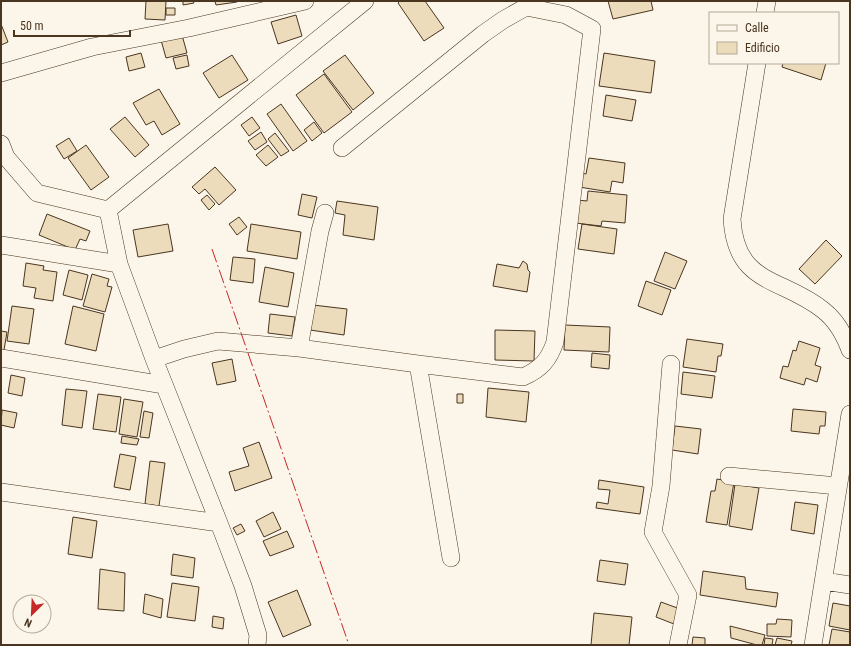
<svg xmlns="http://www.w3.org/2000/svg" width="851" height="646" font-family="'Roboto Condensed',sans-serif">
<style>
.building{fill:#ecdcbc;stroke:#4a3520}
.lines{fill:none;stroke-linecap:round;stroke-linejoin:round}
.minor-casing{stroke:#4a3520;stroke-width:18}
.minor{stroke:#fbf6e9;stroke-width:17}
.power{stroke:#c62828;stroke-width:1;stroke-dasharray:14 3 2 3;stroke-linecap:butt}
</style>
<rect width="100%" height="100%" fill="#fbf6e9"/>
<!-- building -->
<path class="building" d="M146,1H166L165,20L145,19Z
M183,1H193L194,3L183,5Z
M215,1H237V2L216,5Z
M400,1H425L444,28L424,41L398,3Z
M608,1H651L653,10L613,19Z
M166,8H175V15H166Z
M296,15L302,36L278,44L271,22Z
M1,24L8,42L1,45Z
M182,35L187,53L166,58L161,40Z
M141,53L145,67L129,71L126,57Z
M604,53L655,61L651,93L599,86Z
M187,55L189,66L176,69L173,58Z
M232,55L248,80L219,98L203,73Z
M345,55L374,93L353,110L323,71Z
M783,63H826L821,80L782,67Z
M324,74L352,112L324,133L296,95Z
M159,89L180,124L162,135L154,121L146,125L133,103Z
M606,95L636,100L632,121L603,116Z
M281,104L307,141L293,151L267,114Z
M125,117L149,145L135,157L110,129Z
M252,117L260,128L249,136L241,125Z
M314,122L322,133L312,141L304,130Z
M261,132L267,142L255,150L248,141Z
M275,133L289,151L281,156L268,139Z
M69,138L77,151L64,159L56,146Z
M86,145L109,177L91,190L68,158Z
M268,145L278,157L266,166L256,155Z
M589,158L625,163L623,183L612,181L610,192L579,187L581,173L586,174Z
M215,167L236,190L219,205L205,189L199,194L192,187Z
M588,191L627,195L625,223L602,221L601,226L575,223L577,200L587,201Z
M302,194L317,197L312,218L298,215Z
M207,195L215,204L209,210L201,200Z
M337,201L378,207L374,240L343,235L345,215L335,213Z
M47,214L90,231L86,241L80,239L75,250L39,235Z
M239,217L247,227L237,235L229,224Z
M168,224L173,251L138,257L133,230Z
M251,224L301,232L297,259L247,251Z
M582,224L617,229L614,254L578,249Z
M826,240L842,256L815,284L799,269Z
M665,252L687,261L675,289L654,281Z
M233,257L255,259L253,283L230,280Z
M523,261L527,264L528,270L530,272L527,292L493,286L497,264L519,268Z
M26,263L44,266L43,270L57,272L53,301L34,298L36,288L23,286Z
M265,267L294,273L288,307L259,302Z
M69,270L88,275L82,300L63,295Z
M92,274L109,279L107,286L112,287L105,312L83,306Z
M646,281L671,290L662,315L638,306Z
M313,305L347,309L344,335L310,330Z
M12,306L34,309L29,344L7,341Z
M73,306L104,314L96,351L65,344Z
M270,314L295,317L292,336L268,333Z
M565,325L610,327L609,352L564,350Z
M495,330L535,331L534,361L495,360Z
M1,331L7,332L4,350L1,349Z
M687,339L723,344L721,356H718L716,372L683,367Z
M799,341L820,348L815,365L821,367L817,382L806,378L804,385L780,378L783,366L788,367L793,350L796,351Z
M592,353L610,355L609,369L591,367Z
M232,359L236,381L217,385L212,363Z
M683,372L715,376L712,398L681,394Z
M11,375L25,378L22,396L8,393Z
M488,388L529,392L526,422L486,417Z
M66,389L87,391L82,428L62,425Z
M98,394L121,397L116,432L93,429Z
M457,394H463V403H457Z
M124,399L143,402L137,437L119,434Z
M793,409L826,412L825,426H820L819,434L791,431Z
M2,410L17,413L14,428L1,425Z
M144,411L153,413L149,438L140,437Z
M675,426L701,429L698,454L672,450Z
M122,436L139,439L137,445L121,443Z
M259,442L272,478L235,491L229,472L249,466L243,448Z
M120,454L136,457L130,490L114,487Z
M150,461L165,463L159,506L145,504Z
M717,479L734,482L727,525L706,522L711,491H715Z
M599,480L644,487L640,514L596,508L597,502L608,504L610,490L598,489Z
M735,484L759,488L752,530L729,526Z
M795,502L818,505L814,534L791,530Z
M273,512L281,529L264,537L256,521Z
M73,517L97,521L92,558L68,554Z
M241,524L245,531L237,535L233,528Z
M287,531L294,547L270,556L263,541Z
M173,554L195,558L193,578L171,575Z
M600,560L628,564L625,585L597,581Z
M100,569L125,573L124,611L98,609Z
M703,571L745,577L746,589L778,593L776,607L700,595Z
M172,583L199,587L195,621L167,617Z
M297,590L311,625L283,637L268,602Z
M145,594L163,599L161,618L143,613Z
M661,602L680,609L674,624L656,617Z
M833,603L850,606V630L829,626Z
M594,613L632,617L629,645H591Z
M213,616L224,618L223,629L212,627Z
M777,619L792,620L791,637L767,636V624H776Z
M730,626L765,635L762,645H757L731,638Z
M832,629L850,632V645H829Z
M693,637L705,638V645H692Z
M765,638L773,639L772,645H764Z
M777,638L792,641L791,645H775Z"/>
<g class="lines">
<defs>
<path id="minor" d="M765,13L767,1
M757,63L732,219C736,286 782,277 823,310C836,320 844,334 850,350
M1,73L92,47L189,28L305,1
M1,144L6,157L37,193L108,210L119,264L154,359L219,523L243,586L258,635L257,645
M108,210L365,1
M325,213L320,231L299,348L418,364L523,377C541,369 549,360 555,342L592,29L566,15L526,7L503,20L483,34L342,148
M1,245L119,264
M1,358L164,385
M154,359L184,349L218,341L299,348
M418,364L451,558
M671,364L661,486L653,532L688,595L678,645
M729,476L838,486
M1,492L219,523
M824,581L850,585
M813,645L850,414"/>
</defs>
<!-- minor casing -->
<use href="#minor" class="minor-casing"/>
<!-- minor -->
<use href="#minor" class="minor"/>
<!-- power -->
<path class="power" d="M212,249L349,645"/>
</g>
<!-- border -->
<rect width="851" height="646" fill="none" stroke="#4a3520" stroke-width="4"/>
<!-- legend -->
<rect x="709" y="12" width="130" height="52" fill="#fbf6e9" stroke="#b4a999"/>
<rect x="717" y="25" width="20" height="6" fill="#fbf6e9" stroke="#b4a999"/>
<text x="745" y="32" font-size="12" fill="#4a3520">Calle</text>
<rect x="717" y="42" width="20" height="12" fill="#ecdcbc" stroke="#b4a999"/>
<text x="745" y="52" font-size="12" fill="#4a3520">Edificio</text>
<!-- north arrow -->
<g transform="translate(32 614) rotate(204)"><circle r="19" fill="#fbf6e9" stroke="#b4a999"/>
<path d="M0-3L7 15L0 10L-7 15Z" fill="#c62828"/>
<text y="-6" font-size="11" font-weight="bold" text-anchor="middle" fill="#4a3520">N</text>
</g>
<!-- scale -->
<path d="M14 30v6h116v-6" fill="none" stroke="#4a3520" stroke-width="2"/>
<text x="20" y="30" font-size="12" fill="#4a3520" stroke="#fbf6e9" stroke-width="3" paint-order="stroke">50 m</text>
</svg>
